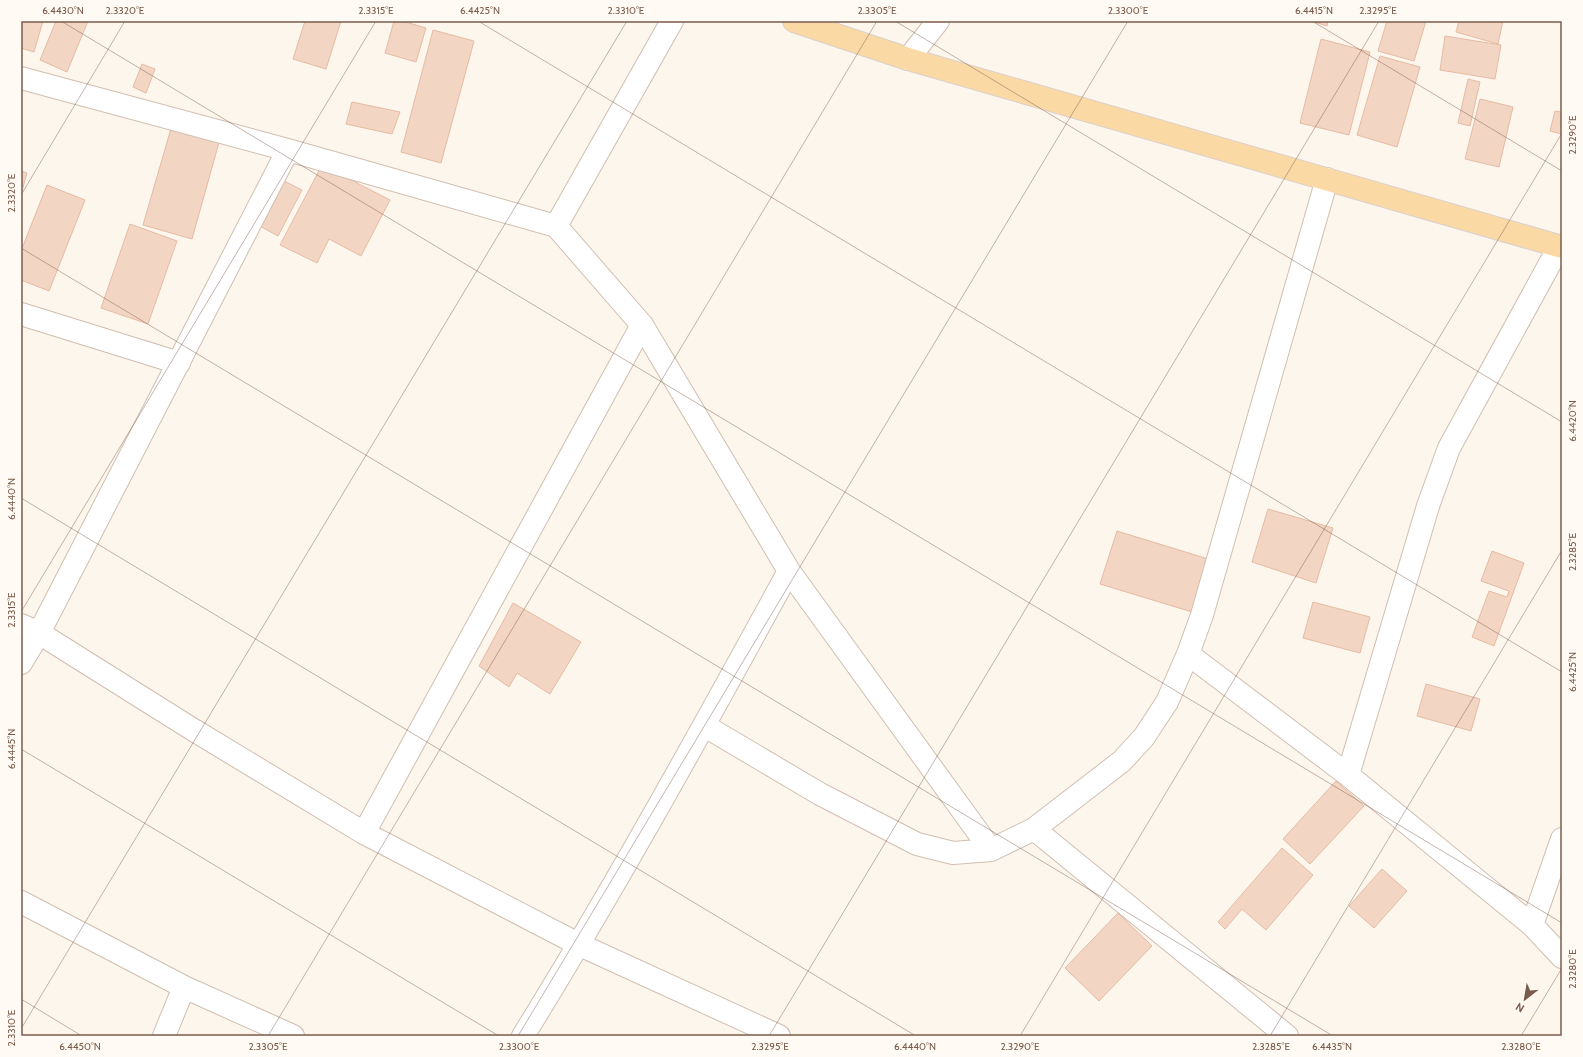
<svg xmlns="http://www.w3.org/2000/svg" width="1583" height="1057" font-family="Cabin,sans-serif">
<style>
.building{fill:#f3d5c3;stroke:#e6bba3}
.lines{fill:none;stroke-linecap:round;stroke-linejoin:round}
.minor-casing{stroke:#d1beb0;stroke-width:24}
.major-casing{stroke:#dad1cd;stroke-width:24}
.minor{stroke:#fff;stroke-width:22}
.major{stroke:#fbd9a5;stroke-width:22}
.ticks{fill:none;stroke:#7a5c4d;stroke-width:1;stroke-opacity:0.45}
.neatline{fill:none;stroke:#7a5c4d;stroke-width:1.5}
.ticks-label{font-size:10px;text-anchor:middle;fill:#7a5c4d}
</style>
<rect width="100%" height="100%" fill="#fdf6ec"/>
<!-- building -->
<path class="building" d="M21,21H43L34,52L21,48Z
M56,21H88L67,72L40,60Z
M305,21H341L326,69L293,59Z
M394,21H402L426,28L416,62L385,53Z
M1311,21H1328L1327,26Z
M1387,21H1426L1414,61L1378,51Z
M1459,21H1503L1498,44L1456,32Z
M433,30L474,41L441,163L401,152Z
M1445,36L1501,45L1495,79L1440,70Z
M1321,39L1370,52L1349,135L1300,123Z
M1380,56L1420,67L1397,147L1357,135Z
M142,64L155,69L146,93L133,87Z
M1468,79L1480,82L1470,126L1458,123Z
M1480,99L1513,107L1499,167L1465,159Z
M352,102L400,112L392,134L346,124Z
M1555,111L1562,112V134L1550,131Z
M172,125L220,139L192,239L143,225Z
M322,165L390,200L361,256L329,239L317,263L280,245Z
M21,171L27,173L22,191H21Z
M282,180L302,190L278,236L258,225Z
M47,185L85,200L49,291L21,280V251Z
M130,224L177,241L148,324L101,308Z
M1268,509L1333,528L1316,583L1252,562Z
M1117,531L1218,562L1202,615L1100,584Z
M1492,551L1524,563L1494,646L1472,637L1489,591L1507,597L1509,591L1481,581Z
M1313,602L1370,617L1360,653L1303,638Z
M513,603L581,642L550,694L517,673L509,687L479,666Z
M1426,684L1480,699L1471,731L1417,716Z
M1336,781L1364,806L1310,864L1283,839Z
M1282,848L1313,875L1266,930L1242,909L1225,929L1218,922Z
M1382,869L1407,891L1374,928L1349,906Z
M1118,913L1152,946L1099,1001L1065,968Z"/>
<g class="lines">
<defs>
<path id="minor" d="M908,59L938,21
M21,78L288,150L556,226L642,325L789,571L991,850
M556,226L672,21
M21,314L179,363
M21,625L39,633L192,729L364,833L580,945L779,1036
M1188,654L1348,775L1532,925L1562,957
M21,663L39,633L288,150
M705,726L820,794L917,844L953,853L991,850L1034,829L1122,761L1144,737L1167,702L1188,654L1202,615L1327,179
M1348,775L1428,506L1449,448L1559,247
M1034,829L1287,1036
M364,833L642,325
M21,902L184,987L293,1036
M1532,925L1562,839
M164,1036L184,987
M523,1036C617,884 703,728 789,571"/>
<path id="major" d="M794,21L908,59L1562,247"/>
</defs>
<!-- minor casing -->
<use href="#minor" class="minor-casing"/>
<!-- major casing -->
<use href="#major" class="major-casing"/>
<!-- minor -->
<use href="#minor" class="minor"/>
<!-- major -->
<use href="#major" class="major"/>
</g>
<!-- ticks -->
<path class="ticks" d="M61,21L1562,923M478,21L1562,672M895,21L1562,422M1312,21L1562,171M21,195L125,21M21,248L1333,1036M21,498L916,1036M21,612L376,21M21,749L499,1036M21,999L82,1036M21,1029L627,21M268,1036L877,21M518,1036L1128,21M769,1036L1379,21M1020,1036L1562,133M1270,1036L1562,550M1521,1036L1562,968"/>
<!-- border -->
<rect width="1583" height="1057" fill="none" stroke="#fffaf3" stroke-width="44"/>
<!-- north arrow -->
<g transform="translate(1525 999) rotate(211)" stroke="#fffaf3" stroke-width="3" paint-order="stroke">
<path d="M0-3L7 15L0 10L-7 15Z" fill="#7a5c4d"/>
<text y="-6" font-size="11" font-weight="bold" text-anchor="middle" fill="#7a5c4d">N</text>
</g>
<rect x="22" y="22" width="1539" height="1013" class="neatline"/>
<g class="ticks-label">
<text x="63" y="14">6.4430°N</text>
<text x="125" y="14">2.3320°E</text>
<text x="376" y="14">2.3315°E</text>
<text x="480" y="14">6.4425°N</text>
<text x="626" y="14">2.3310°E</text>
<text x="877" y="14">2.3305°E</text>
<text x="1128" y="14">2.3300°E</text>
<text x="1314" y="14">6.4415°N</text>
<text x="1378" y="14">2.3295°E</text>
<text transform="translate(1572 135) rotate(-90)" y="4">2.3290°E</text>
<text transform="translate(11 193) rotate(-90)" y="4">2.3320°E</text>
<text transform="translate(1572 421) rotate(-90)" y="4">6.4420°N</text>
<text transform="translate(11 499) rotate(-90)" y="4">6.4440°N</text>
<text transform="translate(1572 552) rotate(-90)" y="4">2.3285°E</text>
<text transform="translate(11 610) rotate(-90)" y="4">2.3315°E</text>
<text transform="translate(1572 672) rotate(-90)" y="4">6.4425°N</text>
<text transform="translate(11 749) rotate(-90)" y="4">6.4445°N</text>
<text transform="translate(1572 969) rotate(-90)" y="4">2.3280°E</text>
<text transform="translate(11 1028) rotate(-90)" y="4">2.3310°E</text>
<text x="80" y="1050">6.4450°N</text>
<text x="268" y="1050">2.3305°E</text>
<text x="519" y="1050">2.3300°E</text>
<text x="770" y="1050">2.3295°E</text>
<text x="915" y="1050">6.4440°N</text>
<text x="1020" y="1050">2.3290°E</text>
<text x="1271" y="1050">2.3285°E</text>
<text x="1332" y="1050">6.4435°N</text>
<text x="1521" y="1050">2.3280°E</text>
</g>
</svg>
